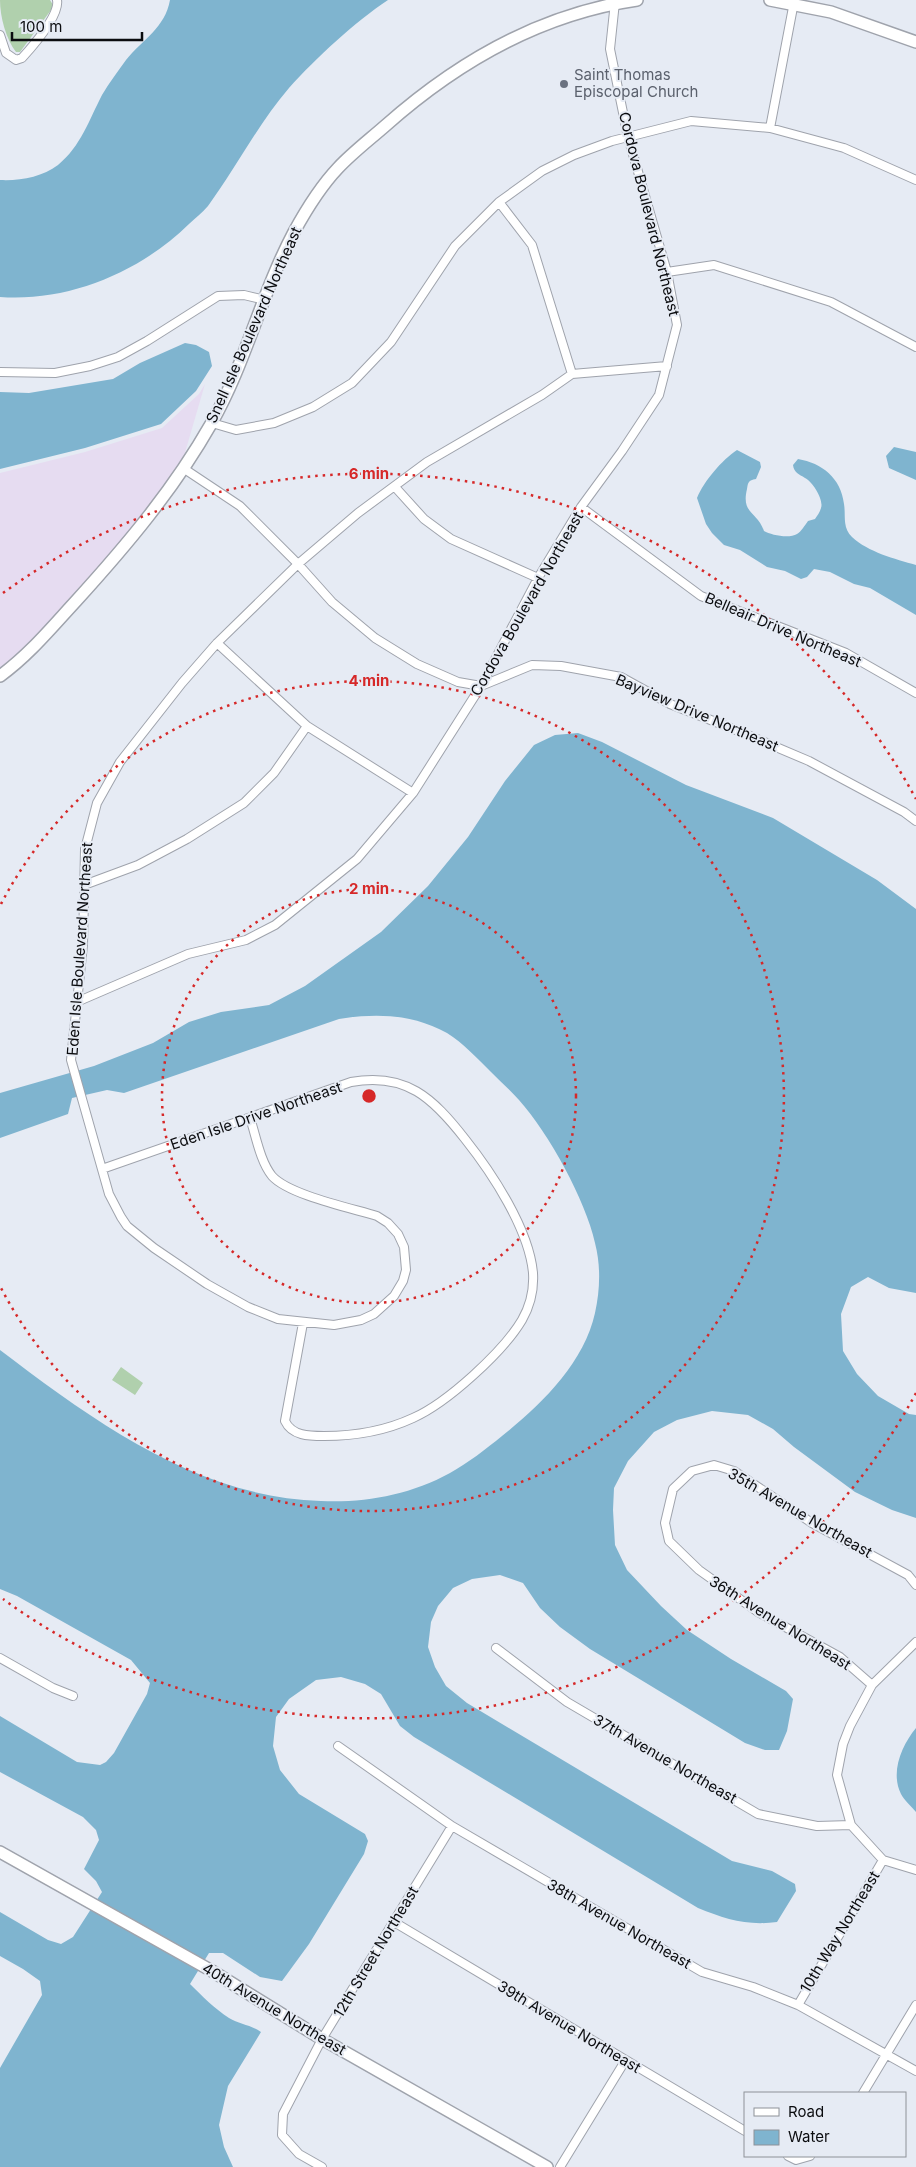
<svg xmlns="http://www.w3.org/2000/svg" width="916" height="2167" font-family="Inter,sans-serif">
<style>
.commercial{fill:#e6dcf1}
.grass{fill:#b0d0ad}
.water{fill:#7fb4cf}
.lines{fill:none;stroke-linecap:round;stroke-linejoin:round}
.street-casing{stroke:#9fa3ac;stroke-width:10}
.secondary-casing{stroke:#9fa3ac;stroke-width:14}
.street{stroke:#fff;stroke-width:8}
.secondary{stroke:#fff;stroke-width:11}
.ring{fill:none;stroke:#d62828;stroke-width:2.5;stroke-dasharray:2.5 5}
.worship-dot{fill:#6b7280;stroke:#e6ebf4;stroke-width:2}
.labels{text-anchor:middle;stroke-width:4;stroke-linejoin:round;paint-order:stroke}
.worship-label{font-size:15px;fill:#5b616d;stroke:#e6ebf4;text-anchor:start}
.street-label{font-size:15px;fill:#0b0c0f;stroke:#e6ebf4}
.centre{fill:#d62828;stroke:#e6ebf4;stroke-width:2.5}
.ring-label{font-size:15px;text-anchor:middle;font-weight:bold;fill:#d62828;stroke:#e6ebf4;stroke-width:4;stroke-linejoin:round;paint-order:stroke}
</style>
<rect width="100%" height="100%" fill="#e6ebf4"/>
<!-- commercial -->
<path class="commercial" d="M205,384L184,456L143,516L101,567L19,655L0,671V473L85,452L162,428L199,394Z"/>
<!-- grass -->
<path class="grass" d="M0,0H50L53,5L51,10L20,52H16C6,39 0,17 0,0Z
M121,1367L143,1383L135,1395L112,1380Z"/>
<!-- water -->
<path class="water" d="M170,0H388C355,22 316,58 289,88C258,124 236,168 208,206C202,213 195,218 189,224C140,272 69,302 0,297V180C20,181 42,177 58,165C81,146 89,120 102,95C109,83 118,71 126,60C143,39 165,28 170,0Z
M185,343L196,345L209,352L212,366L196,391L161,424L85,448L0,469V392L29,393L113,379L140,363Z
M894,447L916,452V480L889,468L886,456Z
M737,450L760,462L761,467L756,479C748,480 748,483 747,489C741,514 757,511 764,531C771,535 789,539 797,534C801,532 805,525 808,521L815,519C817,516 820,512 821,508C824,500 813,482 805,478C799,474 794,473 793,465L798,459C822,463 841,478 844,504C846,516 842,527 852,537C868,552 895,559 916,565V615L870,588L854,584L830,572L814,569L807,577L801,579L785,571L767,567L740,550L724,545L712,533L706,524L697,498C704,481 722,460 737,450Z
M578,733L602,742L686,785L773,818L877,880L916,909V1293L889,1288L868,1277L851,1287L841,1314L843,1351L857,1374L878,1396L909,1414L916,1415V1518L892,1510L855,1492L794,1447L773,1429L748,1415L712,1411L677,1420L654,1432L628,1461L614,1488L613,1510L615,1545L627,1570L661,1606L687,1630L731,1659L786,1691L793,1699L787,1731L779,1750H765L745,1743L590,1649L560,1627L540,1608L523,1583L500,1575L472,1579L453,1588L438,1606L431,1622L428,1647L435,1667L446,1686L467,1703L732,1861L772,1871L795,1884L796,1891L777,1922C747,1926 725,1919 698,1908L414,1737L400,1726L381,1694L365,1684L341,1677L316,1680L289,1699L276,1717L273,1746L280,1770L299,1794L365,1834L368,1841L364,1854L309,1944L282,1981L260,1977L223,1953H209L190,1984C202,1996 215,2009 229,2018C239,2024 251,2025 261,2032L228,2086L219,2125L224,2147L233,2167H0V2068L42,1995L40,1981L23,1969L0,1956V1912L48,1940L61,1944L73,1937L102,1892L96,1881L84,1869L99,1840L96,1830L83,1817L0,1772V1716L77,1762L100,1765L106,1762L114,1753L147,1694L150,1683L131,1660L17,1596L0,1589V1350C95,1422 197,1497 321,1501C365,1503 410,1495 450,1473C468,1463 486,1449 502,1436C541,1405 584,1363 595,1313C600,1290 601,1266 595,1243C585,1199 549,1134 519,1100C510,1090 500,1081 490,1071C477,1058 463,1043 447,1033C413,1014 376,1013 339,1019L124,1093L107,1090L72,1098L68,1114L0,1138V1093L94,1066L153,1043L189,1022L221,1012L269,1005L305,986L381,932L428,886L468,837L505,781L534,745L555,735Z
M916,1728V1812C911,1806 904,1800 901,1794C890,1772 902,1745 916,1728Z"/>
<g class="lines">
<defs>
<path id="street" d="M0,35L6,53L16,60L22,58C32,47 60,15 57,0
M770,128L794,2
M499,202L532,245L572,374
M667,272L714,265L831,302L916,347
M0,372L55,373L90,366L118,357L147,341L218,296L244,295L265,300
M212,423L236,430L274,423L313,407L352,383L391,342L455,246L499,202L542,171L574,155L612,141L691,121L770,128L844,148L916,180
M183,468L240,506L298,564L332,602L375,638L417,664L458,682L481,686L532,665L561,666L621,677L670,704L736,730L809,761L904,812L916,821
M395,487L424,519L451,539L538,578
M581,507L701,596L846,653L916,693
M217,643L307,726L413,793
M84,885L138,865L187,839L244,803L274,773L307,726
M79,1001L188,954L246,940L275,925L357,859L413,793L481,686L538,578L581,507L622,451L659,395L677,325L667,272L628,137L610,49L615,2
M250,1118C256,1136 260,1161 272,1176C289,1195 351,1208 377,1216L388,1223L398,1234L404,1247L406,1270L403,1281L394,1296L374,1314L361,1320L334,1325L278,1319L248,1307L207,1284L154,1248L127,1226L121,1217L109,1194L71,1060L83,945L85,849L97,803L120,762L182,683L217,643L298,564L358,513L427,462L542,395L572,374L667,366
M102,1169L351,1082C406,1072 433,1098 465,1139C492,1173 529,1229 533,1273C534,1289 530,1306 522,1320C503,1352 447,1403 413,1418C385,1431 355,1436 324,1436C309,1436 292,1436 285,1421L303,1323
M916,1642L872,1685L850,1726L843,1744L837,1775L851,1825L883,1860L916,1870
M496,1648L567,1702L758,1814L817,1826L851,1825
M0,1658L53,1688L73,1696
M872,1685L840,1657L758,1612L699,1570L669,1541L665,1523L673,1489L692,1471L714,1465L734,1471L812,1523L908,1575L916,1585
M338,1746L452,1826L702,1972L753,1987L798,2005L916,2071
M394,1922L745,2131
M798,2005L883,1860
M863,2093L916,2005
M788,2156L796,2160L810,2156
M322,2167L299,2154L282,2135L283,2114L322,2039L452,1826
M560,2167L625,2061"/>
<path id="secondary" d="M770,0L831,12L916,42
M0,676C29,655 52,627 76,601C126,546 174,489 211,424C246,363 261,294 294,232C306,210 320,187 338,168C352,153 369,140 385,126C457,62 540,14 637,0
M0,1852L212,1971L322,2039L547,2167"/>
</defs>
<!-- street casing -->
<use href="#street" class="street-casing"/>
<!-- secondary casing -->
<use href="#secondary" class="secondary-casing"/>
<!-- street -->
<use href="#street" class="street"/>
<!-- secondary -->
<use href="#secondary" class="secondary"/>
</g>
<!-- distance rings -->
<g class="ring">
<circle cx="369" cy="1096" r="207"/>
<path d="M1 904A415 415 0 1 1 1 1288"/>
<path d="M916 1393A622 622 0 0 1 3 1599M3 593A622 622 0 0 1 916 799"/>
</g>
<!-- markers -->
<circle class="worship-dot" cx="564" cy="84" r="5"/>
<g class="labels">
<!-- worship labels -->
<g class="worship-label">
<text x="574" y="80">Saint Thomas<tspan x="574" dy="17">Episcopal Church</tspan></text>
</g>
<!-- street labels -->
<g class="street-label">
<text transform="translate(649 214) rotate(76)" y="5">Cordova Boulevard Northeast</text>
<text transform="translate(254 325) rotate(-66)" y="5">Snell Isle Boulevard Northeast</text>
<text transform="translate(527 604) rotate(-60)" y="5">Cordova Boulevard Northeast</text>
<text transform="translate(783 630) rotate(23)" y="5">Belleair Drive Northeast</text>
<text transform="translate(697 713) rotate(23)" y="5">Bayview Drive Northeast</text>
<text transform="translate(80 949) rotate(-86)" y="5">Eden Isle Boulevard Northeast</text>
<text transform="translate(256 1116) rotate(-19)" y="5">Eden Isle Drive Northeast</text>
<text transform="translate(800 1513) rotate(30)" y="5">35th Avenue Northeast</text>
<text transform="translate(780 1623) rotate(32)" y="5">36th Avenue Northeast</text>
<text transform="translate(665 1759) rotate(30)" y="5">37th Avenue Northeast</text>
<text transform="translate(619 1924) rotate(30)" y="5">38th Avenue Northeast</text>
<text transform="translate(840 1932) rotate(-59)" y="5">10th Way Northeast</text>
<text transform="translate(376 1952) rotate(-59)" y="5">12th Street Northeast</text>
<text transform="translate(274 2009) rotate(31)" y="5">40th Avenue Northeast</text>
<text transform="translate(569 2027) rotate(31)" y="5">39th Avenue Northeast</text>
</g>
</g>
<circle cx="369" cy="1096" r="8" class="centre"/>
<g class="ring-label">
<text x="369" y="479">6 min</text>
<text x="369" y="686">4 min</text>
<text x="369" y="894">2 min</text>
</g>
<!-- legend -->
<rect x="744" y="2092" width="162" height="65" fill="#e6ebf4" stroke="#8e9298"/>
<rect x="754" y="2108" width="25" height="8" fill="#ffffff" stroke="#8e9298"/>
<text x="788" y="2117" font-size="15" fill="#0b0c0f">Road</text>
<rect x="754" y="2130" width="25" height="15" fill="#7fb4cf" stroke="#8e9298"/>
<text x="788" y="2142" font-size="15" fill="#0b0c0f">Water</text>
<!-- scale -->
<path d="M12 32v8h130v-8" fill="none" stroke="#0b0c0f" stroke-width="2.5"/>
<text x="20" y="32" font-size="15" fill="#0b0c0f" stroke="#e6ebf4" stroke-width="4" paint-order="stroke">100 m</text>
</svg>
